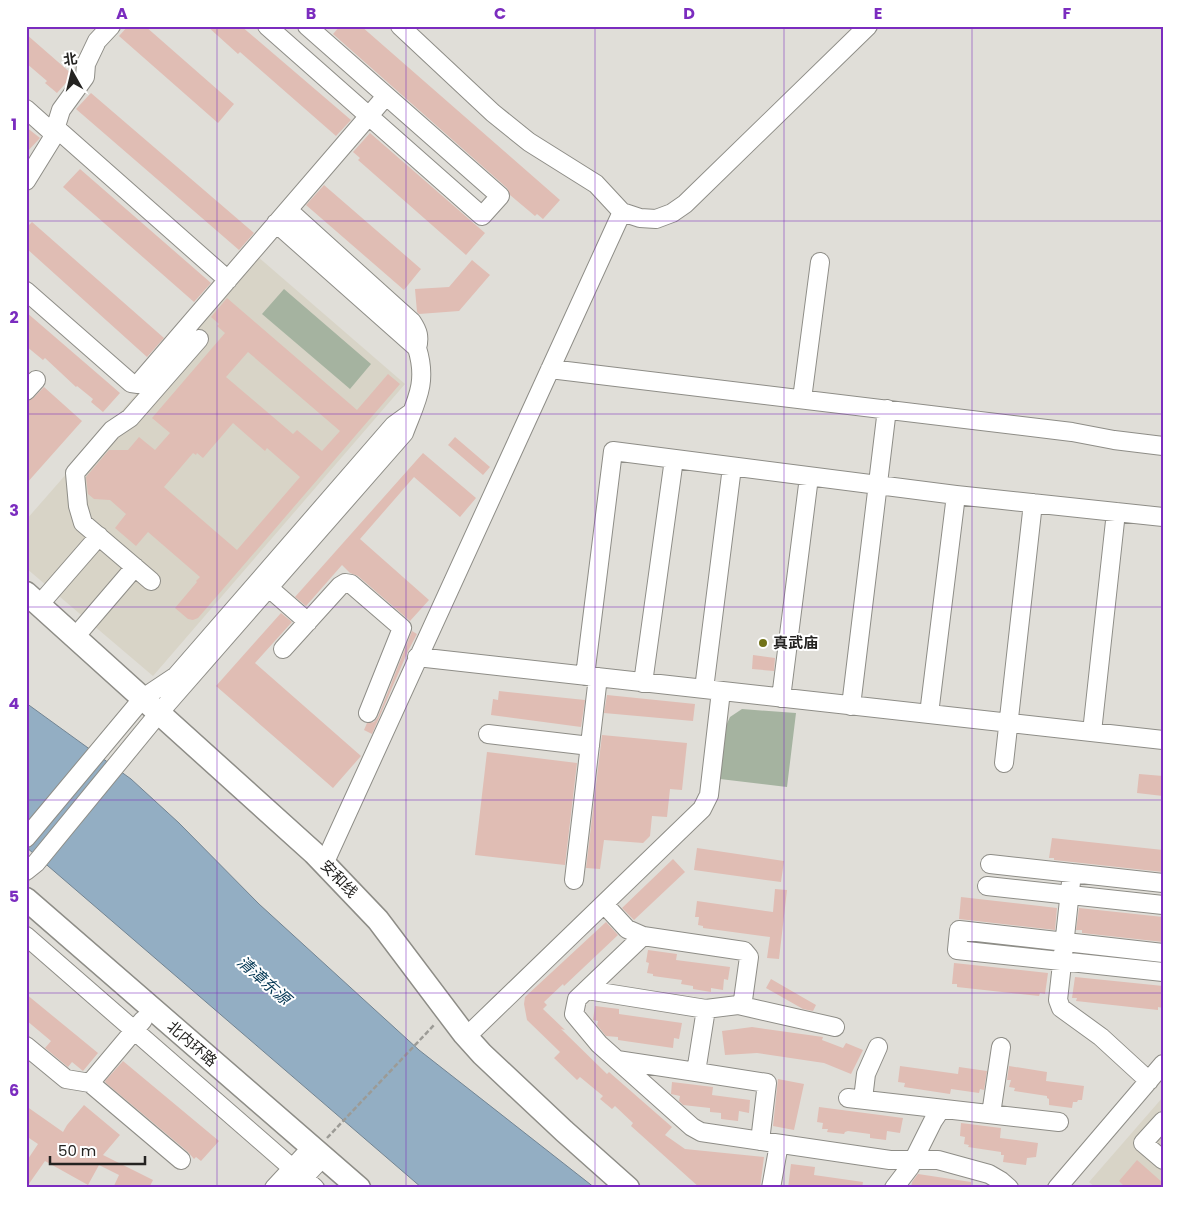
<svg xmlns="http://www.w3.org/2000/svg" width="1189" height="1214" font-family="Poppins,'Noto Sans SC',sans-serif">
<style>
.built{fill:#d8d4c7}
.green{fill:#a5b3a0}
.water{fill:#93aec3;stroke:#728492}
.building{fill:#e0bdb4;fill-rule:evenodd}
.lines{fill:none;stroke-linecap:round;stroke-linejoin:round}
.minor-casing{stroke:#8e8d87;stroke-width:20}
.major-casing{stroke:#8e8d87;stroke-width:25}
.path{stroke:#9c9b96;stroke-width:2.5;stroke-dasharray:5 2.5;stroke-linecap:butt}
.minor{stroke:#fff;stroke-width:18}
.major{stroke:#fff;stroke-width:22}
.grid{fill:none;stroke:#7b2cbf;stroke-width:1;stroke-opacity:0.55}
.poi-dot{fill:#727318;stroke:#fff;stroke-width:2}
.labels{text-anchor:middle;stroke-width:4;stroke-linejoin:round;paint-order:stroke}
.poi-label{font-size:15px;font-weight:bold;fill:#242321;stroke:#fff;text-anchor:start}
.street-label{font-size:15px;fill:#242321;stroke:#fff}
.water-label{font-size:16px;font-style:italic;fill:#023653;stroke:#fff}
.neatline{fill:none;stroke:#7b2cbf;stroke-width:2}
.grid-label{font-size:16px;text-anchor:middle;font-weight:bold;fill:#7b2cbf}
</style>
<rect width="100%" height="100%" fill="#e0ded8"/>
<!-- built -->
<path class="built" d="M257,256L405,384L153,676L26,568V520Z
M1163,1097V1188H1096L1089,1182Z"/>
<!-- green -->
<path class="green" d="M284,289L371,364L350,389L262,314Z
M742,709L796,713L787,787L720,779L725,728L730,717Z"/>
<!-- water -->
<path class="water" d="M26,703L131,779L179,823L259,904L419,1050L595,1188H422L26,847Z"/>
<!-- building -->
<path class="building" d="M128,26H145L234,104L218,123L119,36Z
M207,26H241L351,120L336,136L240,52L238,54Z
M340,26H361L560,200L543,219L537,214L535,216L510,195L507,188L333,34Z
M26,34L73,75L57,93L45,83L47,81L26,63Z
M91,93L254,233L239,250L76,109Z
M26,127L40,138L26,153Z
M370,133L485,233L466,255L358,160L360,158L353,152Z
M80,169L211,283L194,302L63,187Z
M324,185L421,269L404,290L306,205Z
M32,222L164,338L147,357L26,248V228Z
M472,260L490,275L459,311L419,314L417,312L415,289L449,287Z
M227,298L357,410L388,374L400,384L198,618L193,620L188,619L175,608L197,582L196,581L200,577L148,532L136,546L115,528L126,514L110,500L94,499L88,494L86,477L109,450H128L139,437L155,450L170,433L152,418L225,333L217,326L219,324L211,317ZM248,352L340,431L322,451L297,430L293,434L226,377ZM233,423L265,451L267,448L300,477L237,550L164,487L193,453L196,455L197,453L203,458Z
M26,312L120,393L103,412L91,402L93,399L77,386L76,387L45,358L43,360L26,346Z
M44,387L82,421L26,484V401L33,398Z
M455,437L490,467L483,475L448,445Z
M423,453L476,498L460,517L414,477L360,539L429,600L410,621L358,576L350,573L342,565L306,606L295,597Z
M281,613L292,622L255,663L361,756L333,788L216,686Z
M412,631L417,634L408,651L372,734L364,730L367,723L374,722L378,717Z
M753,655L775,658L774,671L752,669Z
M499,691L585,700L581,727L491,715L493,699L498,700Z
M607,695L695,704L693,721L604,713Z
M602,735L687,743L682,790L670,789L667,817L652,816L650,836L643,843L604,840L600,869L586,868Z
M487,752L577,763L565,865L475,855Z
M1139,774L1163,776V796L1137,793Z
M1052,838L1163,850V872L1054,860V858H1049Z
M697,848L784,861L781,882L694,870Z
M673,859L685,872L634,920L622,908Z
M775,889L787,890L779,959L767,958L770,937L703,928V926L698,925L699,917H695L697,901L773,912Z
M961,897L1057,908L1055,930L959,919Z
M1079,908L1163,917V942L1082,933V930H1076Z
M606,922L618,935L564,986L563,984L544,1002L547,1005L543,1009L565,1030L561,1029L607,1074L609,1072L672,1127L665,1135L685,1149L764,1157L760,1188H700L631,1126L633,1123L615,1106L612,1109L600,1099L603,1096L580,1077L577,1080L554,1058L560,1052L527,1020L524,1004L525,997Z
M648,950L677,954L676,960L730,967L728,980L724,979L723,990L711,988V992L693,989V986L681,984L682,980L653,976V974L647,973L649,963L646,962Z
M954,963L1048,973L1045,994L1040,993L1039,996L957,987V984H952Z
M1075,977L1163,986V1008L1158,1007V1010L1076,1001L1077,998H1072Z
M771,979L816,1005L813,1011L803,1009L766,988Z
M26,994L98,1053L83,1071L72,1062L68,1067L45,1048L51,1041L26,1020Z
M595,1006L619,1009V1014L682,1023L679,1039L674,1038L673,1048L618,1040V1037L606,1036L597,1025L598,1021L593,1020Z
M752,1027L823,1037L822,1040L843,1048L846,1043L863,1050L851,1074L824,1063L757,1053L725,1055L722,1031Z
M123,1061L219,1141L201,1161L196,1157L194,1159L188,1152L106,1083L105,1081Z
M900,1066L958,1074L959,1067L987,1071L984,1090L980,1089L979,1093L951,1089L950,1094L904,1087L905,1083L898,1082Z
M1009,1066L1047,1072L1046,1081L1084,1086L1082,1100H1078L1077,1102H1073L1072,1108L1049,1105V1099L1047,1098V1096L1014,1091L1015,1088L1009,1087L1011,1080H1007Z
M778,1079L804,1084L794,1130L773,1126Z
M672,1082L713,1087L712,1095L750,1100L749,1113L739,1111L738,1121L721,1119V1113L710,1112V1108L683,1105L679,1101L680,1096L671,1094Z
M84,1105L120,1135L103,1155L153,1180L149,1188H113L119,1175L99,1165L88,1185L45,1161L26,1188V1162L38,1144L26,1136V1106L63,1132L67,1125Z
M819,1107L903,1118L900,1133L887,1131L886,1140L870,1138V1134L848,1131L845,1132L844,1134L827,1132L828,1129H822L823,1123L817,1122Z
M961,1123L1001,1128L1000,1138L1038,1143L1036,1157L1027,1158L1026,1165L1003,1162L1004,1155H1001V1152L968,1147L969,1145L964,1144L965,1137L960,1136Z
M1137,1160L1163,1183V1188H1126L1119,1181Z
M791,1164L815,1167L814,1175L863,1182L862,1188H788Z
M918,1174L971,1182V1188L911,1187L912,1182Z"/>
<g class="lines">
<defs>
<path id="minor" d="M267,26L482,216L500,196L307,26
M400,26L493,113L529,142L596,184L622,212L640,218L656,219L672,213L685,204L868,26
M26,109L54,134
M56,128L228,280
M26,181L52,139L61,110L85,77L86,64L97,41L111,26
M288,210L412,322C418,331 420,337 417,348
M26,291L131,383L138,384L386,96
M550,369L1072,432L1114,440L1163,446
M26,391L36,380
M802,399L820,262
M151,581L83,523L78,506L75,473L112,430L130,418L199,339
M269,588L308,622
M39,605L99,536
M75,637L135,567
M283,649L340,586L345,583L351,584L402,628L368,713
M417,657L1163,740
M585,676L613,451L956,495L1163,517
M643,683L674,459
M704,689L732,467
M781,698L809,477
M851,706L887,409
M929,714L956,495
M1092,732L1116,512
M488,734L590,746
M1004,763L1033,503
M26,838L143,698L176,676L394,425L412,412
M324,864L622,212
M990,864L1163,883
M26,871L36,863L159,713L404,433C416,401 428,383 417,348L276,223
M1072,873L1058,1000L1061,1008L1101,1037L1149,1081
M574,880L598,677
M987,886L1163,905
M604,904L627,929L643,936L744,951L749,957L743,1000L738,1005L706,1009
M26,936L315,1188
M643,936L577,999L574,1014L599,1044L692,1127L701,1132L890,1160H938L989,1174L1001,1181L1009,1188
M1163,953L959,930L957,950L1163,972
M587,990L706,1009L696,1072L767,1083L760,1141
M738,1005L835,1027
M467,1036L702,809L709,795L721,691
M26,1046L66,1079L90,1083L181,1160
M617,1060L696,1072
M90,1083L143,1020
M848,1098L1059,1122
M863,1099L866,1074L878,1047
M991,1114L1001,1047
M1163,1121L1143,1143L1163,1160
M274,1188L312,1147
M294,1188L323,1157
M771,1188L779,1144
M894,1188L910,1167L933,1121L941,1109
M1057,1188L1163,1064"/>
<path id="major" d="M26,593L314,853L378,920L464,1034L482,1054L564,1131L628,1188
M26,899L359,1188"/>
</defs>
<!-- minor casing -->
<use href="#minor" class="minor-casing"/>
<!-- major casing -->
<use href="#major" class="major-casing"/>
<!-- path -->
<path class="path" d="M327,1138L435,1024"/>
<!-- minor -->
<use href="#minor" class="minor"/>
<!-- major -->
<use href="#major" class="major"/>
</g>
<!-- grid -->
<path class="grid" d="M217,26V1188M406,26V1188M595,26V1188M784,26V1188M972,26V1188M26,221H1163M26,414H1163M26,607H1163M26,800H1163M26,993H1163"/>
<!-- markers -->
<circle class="poi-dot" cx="763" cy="643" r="5"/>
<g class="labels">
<!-- poi labels -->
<g class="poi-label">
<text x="773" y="648">真武庙</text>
</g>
<!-- street labels -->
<g class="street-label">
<text transform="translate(339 879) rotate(46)" y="5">安和线</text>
<text transform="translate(192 1044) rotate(41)" y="5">北内环路</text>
</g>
<!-- water labels -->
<g class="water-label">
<text transform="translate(264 980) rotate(41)" y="6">清漳东源</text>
</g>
</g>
<!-- border -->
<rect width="1189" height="1214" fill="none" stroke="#ffffff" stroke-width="55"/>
<!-- north arrow -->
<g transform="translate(72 72) rotate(352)" stroke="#ffffff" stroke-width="4" paint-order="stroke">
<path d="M0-4L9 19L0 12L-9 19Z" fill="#242321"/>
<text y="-8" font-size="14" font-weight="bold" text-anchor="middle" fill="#242321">北</text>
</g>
<!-- scale -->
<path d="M50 1156v8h95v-8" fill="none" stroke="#242321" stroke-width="2.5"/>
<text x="58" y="1156" font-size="15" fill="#242321" stroke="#ffffff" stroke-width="4" paint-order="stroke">50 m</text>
<rect x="28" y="28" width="1134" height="1158" class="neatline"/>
<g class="grid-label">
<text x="122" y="19">A</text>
<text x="311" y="19">B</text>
<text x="500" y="19">C</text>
<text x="689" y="19">D</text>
<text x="878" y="19">E</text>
<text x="1067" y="19">F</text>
<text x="14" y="130">1</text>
<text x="14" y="323">2</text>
<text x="14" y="516">3</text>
<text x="14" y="709">4</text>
<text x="14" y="902">5</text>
<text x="14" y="1096">6</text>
</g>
</svg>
